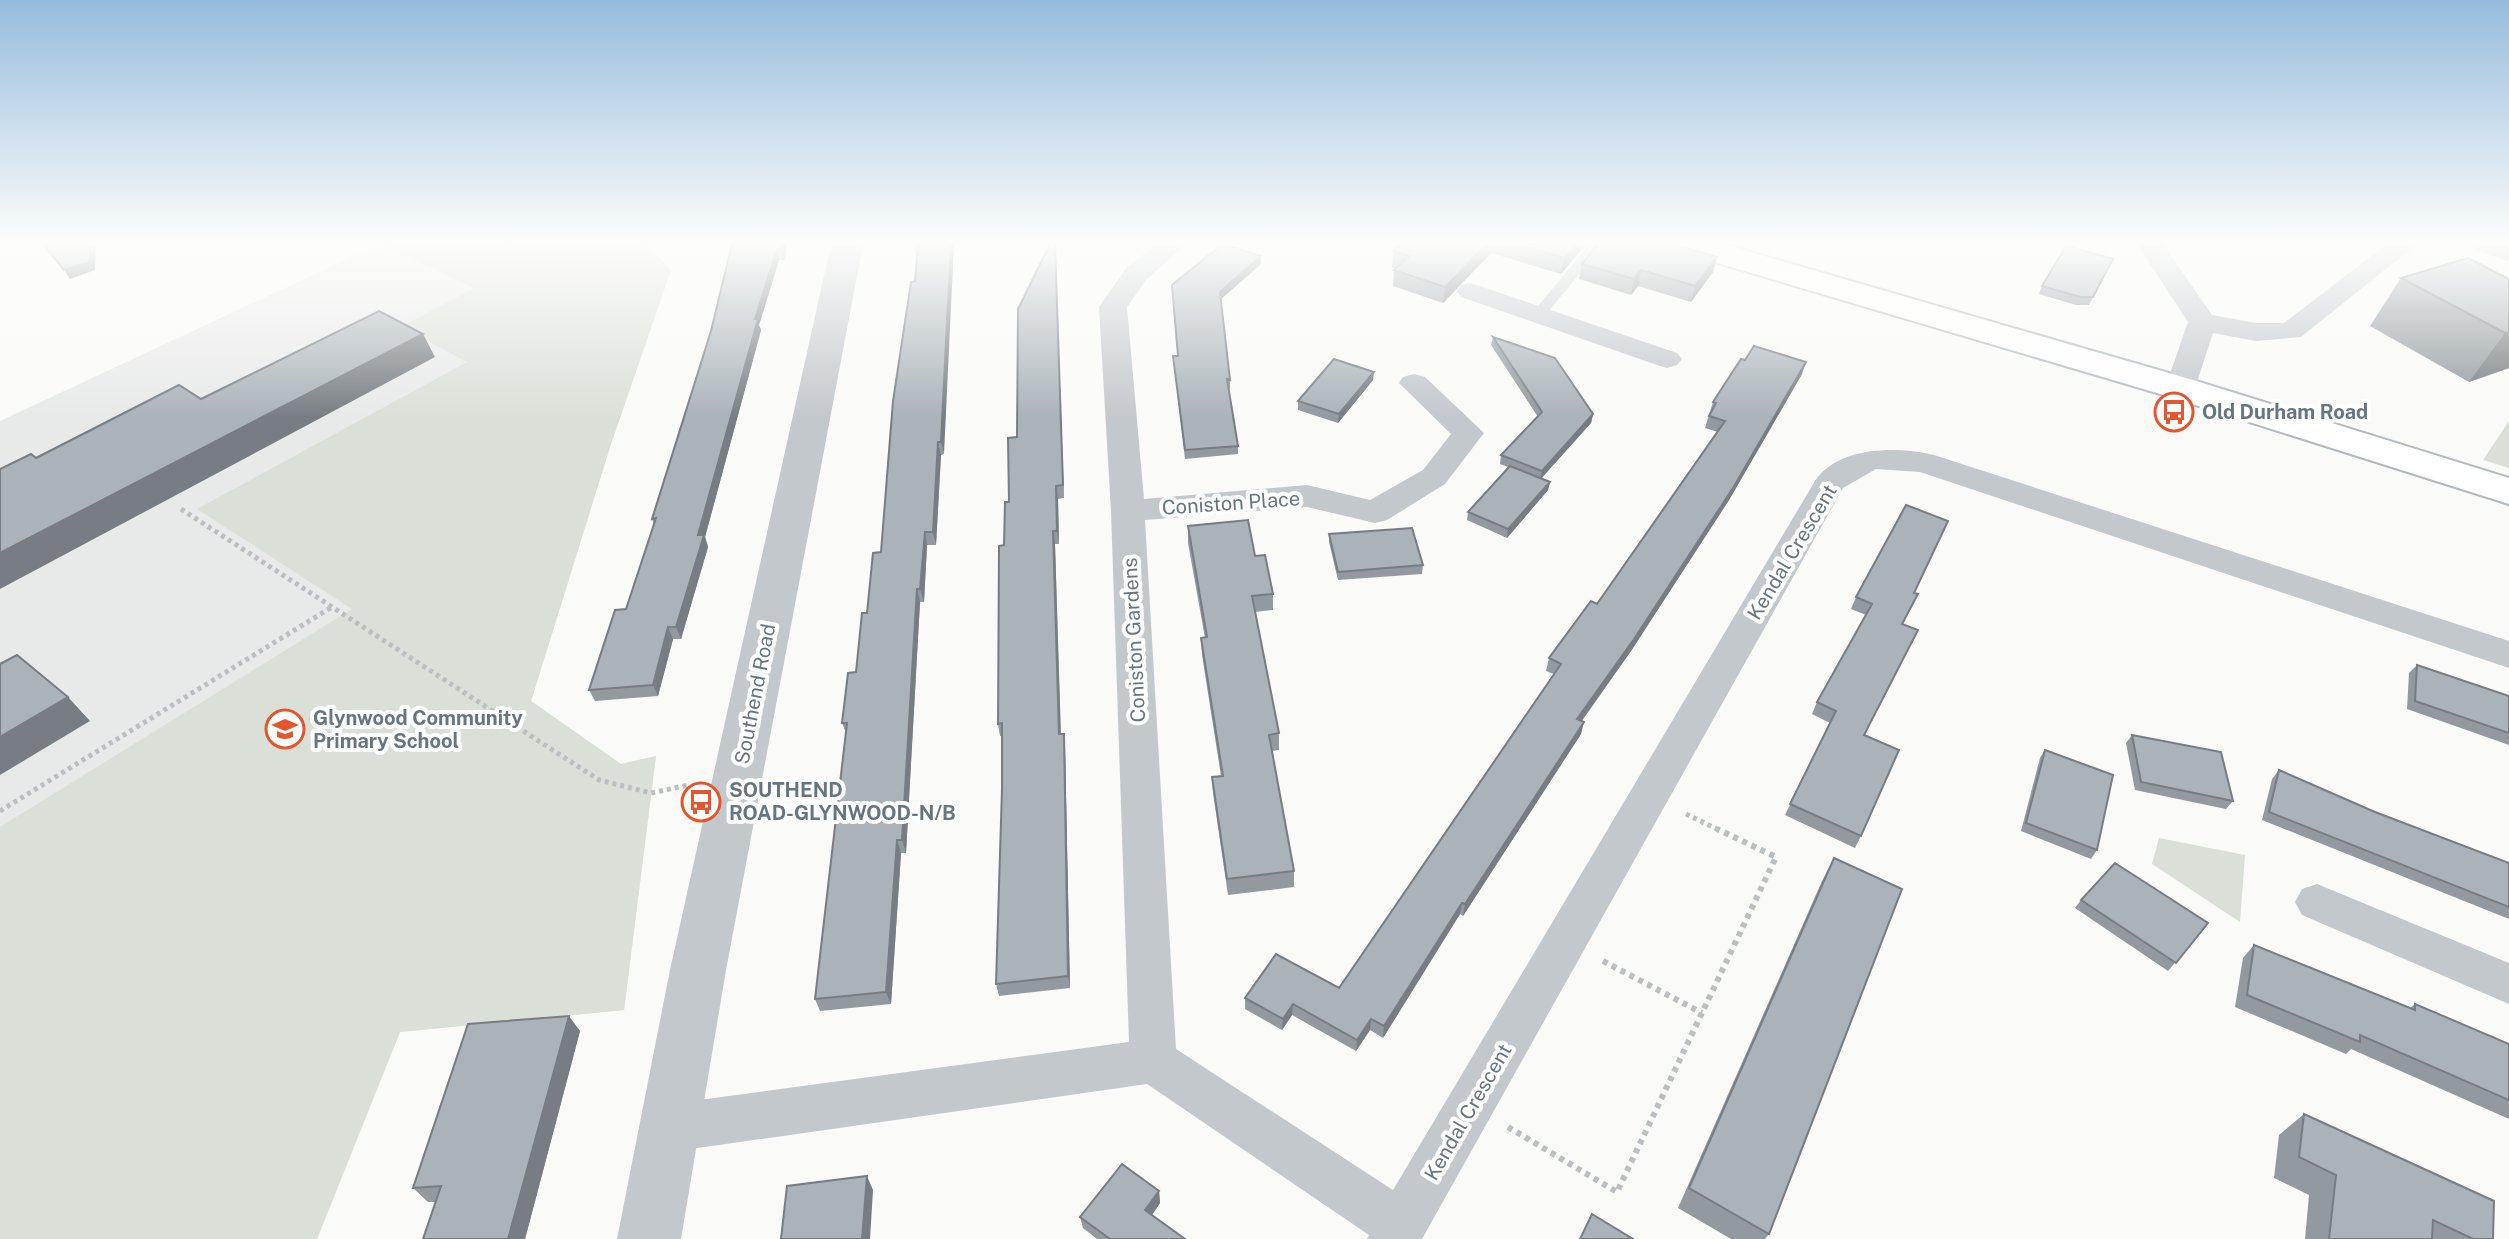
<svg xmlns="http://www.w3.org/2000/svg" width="2509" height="1239" font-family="'Public Sans',sans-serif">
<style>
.built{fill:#e8e9e9}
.green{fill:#dadfd7}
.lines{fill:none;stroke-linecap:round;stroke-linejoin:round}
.secondary-casing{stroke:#b3babf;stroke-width:4}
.path-far1{stroke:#bbbfc2;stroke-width:5;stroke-dasharray:4 4;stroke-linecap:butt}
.path{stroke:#bbbfc2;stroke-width:6;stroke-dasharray:5 5;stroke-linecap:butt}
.service{fill:#c3c8cc;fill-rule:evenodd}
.minor{fill:#c3c8cc;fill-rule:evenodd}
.tertiary{fill:#c3c8cc;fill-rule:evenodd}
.secondary{fill:#fff;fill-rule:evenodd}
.wall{fill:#929a9f}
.shaded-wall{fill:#777d82}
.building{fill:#aab3b9;stroke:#777d82;stroke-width:2}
.labels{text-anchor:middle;stroke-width:8;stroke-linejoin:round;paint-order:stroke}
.poi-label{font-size:20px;font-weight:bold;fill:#657683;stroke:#fff;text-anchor:start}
.street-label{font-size:20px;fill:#657683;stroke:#fff}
</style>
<rect width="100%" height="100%" fill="#fafaf8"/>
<!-- built -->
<path class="built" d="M379,244H646L671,270L611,444L531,701L621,764L656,756L624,1010L400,1032L317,1239H0V421Z"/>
<!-- green -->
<path class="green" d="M381,244H646L671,270L611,444L531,701L621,764L656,756L624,1010L400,1032L317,1239H0V827L352,609L197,509L467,362L401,327L474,288Z
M2509,421V468L2483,460Z
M2159,838L2245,855L2240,922L2152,864Z"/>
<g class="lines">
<defs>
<path id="secondary" d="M1672,244H1723L2193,380L2509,478V504L2167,396L1677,251Z"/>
</defs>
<!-- secondary casing -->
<use href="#secondary" class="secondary-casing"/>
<!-- path-far1 -->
<path class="path-far1" d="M181,509L599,780L651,793L689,785
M0,811L332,607
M1686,814L1721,831"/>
<!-- path -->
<path class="path" d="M1603,961L1702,1013
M1508,1127L1617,1192L1776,857L1717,829"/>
<!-- service -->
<path class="service" d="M1590,244H1604L1543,318H1533V312Z"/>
<!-- minor -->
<path class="minor" d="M1157,244H1187L1147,279L1127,307L1144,499L1307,485L1370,500L1423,470L1451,434L1399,383L1403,377L1414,374L1425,377L1484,433L1445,484L1387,520L1375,523L1307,507L1145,520L1176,1049L1393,1190L1815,481C1838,446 1898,446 1934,455L2509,641V668L1920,472L1876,469L1843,488L1422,1239H1367L1369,1235L1147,1084L670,1152L653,1145L645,1128L653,1111L670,1104L1129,1042L1111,511L1099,307L1127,267Z
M2137,244H2163L2212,315L2256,323H2284L2387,244H2417L2301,337L2256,341L2213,333L2195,388L2191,394L2180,397L2169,394L2165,388L2188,322Z
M2471,244H2509V261L2475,250Z
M1471,283L1677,353L1682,359L1677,365L1667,368L1657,365L1461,297L1457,291L1461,285Z
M2317,884L2509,963V1004L2302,915L2295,902L2302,889Z"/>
<!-- tertiary -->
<path class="tertiary" d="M831,244H863L726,970L681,1239H617L670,970Z"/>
<!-- secondary -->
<use href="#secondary" class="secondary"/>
</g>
<!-- wall -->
<path class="wall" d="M732,244H787L784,260H779L759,325L761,330L705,537L708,547L681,639H673L658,696L595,701L589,690L626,609L654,524L652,519L711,331Z
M1050,244H1055L1064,498L1058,499L1059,544H1055L1061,734L1065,747L1070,988L999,996L996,984L1002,789V736H1000L998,724L1004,545L1017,437Z
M1400,244H1586L1561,274L1491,253L1443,303L1393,286L1394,270L1396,268L1392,267L1393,251Z
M1220,246L1261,256V264L1221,299L1230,380V388H1228L1238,446V454L1185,459L1173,356H1178Z
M1717,257L1713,272L1691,302L1638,286L1631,295L1579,279L1582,264Z
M2113,259L2089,305H2076L2039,294L2042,286Z
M2401,278L2509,279V368L2469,382L2370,326Z
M911,282L944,454L941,455L936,545H927L924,602H920L906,853H901L891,1004L820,1011L815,999L846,733L842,723L856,672L867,613L881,552Z
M1493,337L1593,414L1591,423L1541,478L1550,482L1548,490L1507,538L1467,520L1468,512L1508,467L1500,464L1501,455L1538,417L1491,345Z
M1802,374L1729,500L1631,651L1582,721L1581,734L1463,916L1460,914L1383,1038L1370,1030L1356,1051L1292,1015L1282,1030L1245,1009V998L1339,988L1554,674L1546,671L1549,658L1597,604L1718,432L1705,428L1713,402Z
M1373,380L1338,423L1298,410V401Z
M1188,526L1255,556L1273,594V610L1255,612L1279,733V750L1272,751L1294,871V887L1228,895L1213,793L1212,777L1221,776L1202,655L1201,638H1205L1188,543Z
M1329,534L1423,565L1422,574L1338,580L1329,542Z
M1914,593L1918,594L1903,624L1865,735L1861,836L1855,848L1785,815L1830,723L1812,714L1817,702L1866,615L1851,609L1856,597Z
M2417,665L2509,696V745L2407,709L2409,673Z
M2132,735L2233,801L2226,809L2135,790L2126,743Z
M2045,750L2097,850L2091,859L2021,831L2040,758Z
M2279,770L2375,812L2509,863V919L2262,820L2272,779Z
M1834,858L1769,1234L1765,1239H1731L1678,1208L1822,881Z
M2081,900L2208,923L2168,971L2075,908Z
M2254,945L2410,1008L2415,1004L2509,1044V1119L2351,1049L2346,1054L2235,1007L2243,958Z
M580,1031L525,1239H423L436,1202H428L413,1188Z
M2304,1114L2493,1239H2305L2309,1195L2274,1178L2279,1135Z
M1159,1191L1160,1203L1152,1215L1185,1239H1097L1083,1228L1080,1217Z"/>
<!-- shaded-wall -->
<path class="shaded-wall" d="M90,244H96L95,270L70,279L64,270Z
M782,244H787L784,260L782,249Z
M951,244H954L944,454L941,442Z
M1055,244L1064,498L1063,485Z
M1487,244H1493L1491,253L1443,303L1445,287Z
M1576,244H1586L1561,274L1564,258Z
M777,249L779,260L759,325L761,330L705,537L708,547L681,639L676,627L698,535L755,319Z
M1261,256V264L1220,300V292Z
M1717,257L1713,272L1691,302L1695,286Z
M1641,270L1638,286L1631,295L1634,279Z
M2509,332V368L2469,382L2505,333Z
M423,334L435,357L0,589V553Z
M1806,362L1802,374L1729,500L1631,651L1574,731L1577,719Z
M1374,372L1373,380L1338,423L1339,414Z
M1593,414L1591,423L1540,480L1542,471Z
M938,442L941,455L936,545L933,532Z
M1550,482L1548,490L1507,538L1508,529Z
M1056,486L1058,499L1059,544L1057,531Z
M1053,531L1055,544L1061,747L1059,734Z
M925,532L927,545L924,602L920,589Z
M917,589L920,602L906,853L902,840Z
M668,627L673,639L658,696L653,685Z
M68,697L90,721L0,775V737Z
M1584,722L1581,734L1463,916L1465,904Z
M1064,734L1065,747L1070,988L1068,976Z
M897,840L901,853L891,1004L886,992Z
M1462,903L1460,914L1383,1038L1384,1026Z
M1293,1004L1292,1015L1282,1030L1283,1019Z
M569,1016L580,1031L525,1239H508Z
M1371,1019L1370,1030L1356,1051L1357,1040Z
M867,1176L873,1190L870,1239H862Z
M1159,1191L1160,1203L1147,1222L1145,1210Z"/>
<!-- building -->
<path class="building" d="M46,244H90V262L64,270L46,248Z
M732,244H782V249H777L755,319H758L698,535H704L676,627H668L653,685L589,690L615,610L626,609L656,518L652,519L711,331Z
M918,244H951L941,442H938L933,532H925L920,589H917L902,840H897L886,992L815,999L847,723H842L848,673L856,672L862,613H867L873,553L881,552L893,401L911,282L915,281Z
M1050,244H1055L1063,485L1056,486L1057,531H1053L1059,734H1064L1068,976L996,984L1002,789V723L998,724L999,546L1004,545L1005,502H1009L1008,438L1017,437L1018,309Z
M1400,244H1487L1445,287L1394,270L1409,256L1393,251Z
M1516,244H1576L1564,258Z
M1598,244H1673L1717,257L1695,286L1641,270L1634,279L1582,264Z
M1220,246H1229L1261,256L1220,292L1230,380L1227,379L1238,446L1185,450L1173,356H1178L1172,285Z
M2066,246L2113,259L2093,297H2080L2042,286Z
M2468,258L2509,279V332L2505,333L2401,278Z
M379,311L423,334L0,553V469L31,454L36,458L179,385L201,399Z
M1493,337L1555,358L1593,414L1542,471L1501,455L1542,412Z
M1754,346L1806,362L1733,488L1634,639L1577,719L1584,722L1465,904L1462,903L1384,1026L1371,1019L1357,1040L1293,1004L1283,1019L1245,998L1276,954L1339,988L1561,664L1549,658L1591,601L1597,604L1725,421L1709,416L1716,403L1713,402L1741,359L1745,360Z
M1334,359L1374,372L1339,414L1298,401Z
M1510,466L1550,482L1508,529L1468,512Z
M1906,505L1948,521L1914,593L1918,594L1902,624L1918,630L1864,735L1899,750L1861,836L1790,804L1836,711L1817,702L1872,604L1856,597Z
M1248,520L1255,556L1265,555L1273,594L1252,596L1279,733L1269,735L1294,871L1227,879L1212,777L1223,776L1201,638L1207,637L1188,526Z
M1412,528L1423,565L1338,572L1329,534Z
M17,655L68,697L0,737V664Z
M2417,665L2509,696V733L2415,701Z
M2132,735L2221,752L2233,801L2141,782Z
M2045,750L2113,775L2097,850L2026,823Z
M2279,770L2375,812L2509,863V907L2269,812Z
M1834,858L1902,889L1769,1234L1689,1188Z
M2115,863L2208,923L2176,963L2081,900Z
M2254,945L2415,1010V1004L2509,1044V1100L2360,1035V1042L2247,995Z
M569,1016L508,1239H423L441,1186L413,1188L468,1024Z
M2304,1114L2494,1201L2493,1239H2473L2433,1220L2432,1239H2329L2336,1175L2299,1157Z
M1122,1164L1159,1191L1145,1210L1185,1239H1110L1080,1217Z
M867,1176L862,1239H781L787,1186Z
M1592,1214L1633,1239H1580Z"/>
<!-- sky -->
<linearGradient id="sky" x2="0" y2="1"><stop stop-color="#96bcdc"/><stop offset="0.58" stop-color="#fdfdfc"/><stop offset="1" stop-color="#fdfdfc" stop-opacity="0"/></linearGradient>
<rect width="2509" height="418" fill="url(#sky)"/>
<!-- icons -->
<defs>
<symbol id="bus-ring" viewBox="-11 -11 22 22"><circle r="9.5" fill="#fff" stroke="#e4572e" stroke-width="1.5"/><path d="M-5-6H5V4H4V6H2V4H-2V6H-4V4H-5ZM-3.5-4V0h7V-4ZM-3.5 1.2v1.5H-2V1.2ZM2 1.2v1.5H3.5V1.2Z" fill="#e4572e"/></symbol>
<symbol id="school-ring" viewBox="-11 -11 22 22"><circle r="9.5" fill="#fff" stroke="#e4572e" stroke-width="1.5"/><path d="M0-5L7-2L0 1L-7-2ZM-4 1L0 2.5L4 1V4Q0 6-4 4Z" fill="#e4572e"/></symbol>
</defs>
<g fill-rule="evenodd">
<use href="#bus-ring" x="2152" y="390" width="44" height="44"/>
<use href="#school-ring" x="263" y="707" width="44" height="44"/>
<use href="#bus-ring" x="679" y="780" width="44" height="44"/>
</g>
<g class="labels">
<!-- poi labels -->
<g class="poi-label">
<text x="2202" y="419">Old Durham Road</text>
<text x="313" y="725">Glynwood Community<tspan x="313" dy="23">Primary School</tspan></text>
<text x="729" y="797">SOUTHEND<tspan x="729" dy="23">ROAD-GLYNWOOD-N/B</tspan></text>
</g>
<!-- street labels -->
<g class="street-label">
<text transform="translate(1231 503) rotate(-4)" y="7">Coniston Place</text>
<text transform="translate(1792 552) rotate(-59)" y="7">Kendal Crescent</text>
<text transform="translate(1134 640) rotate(-93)" y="7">Coniston Gardens</text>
<text transform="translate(755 694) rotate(-79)" y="7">Southend Road</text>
<text transform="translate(1468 1112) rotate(-60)" y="7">Kendal Crescent</text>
</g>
</g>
</svg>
